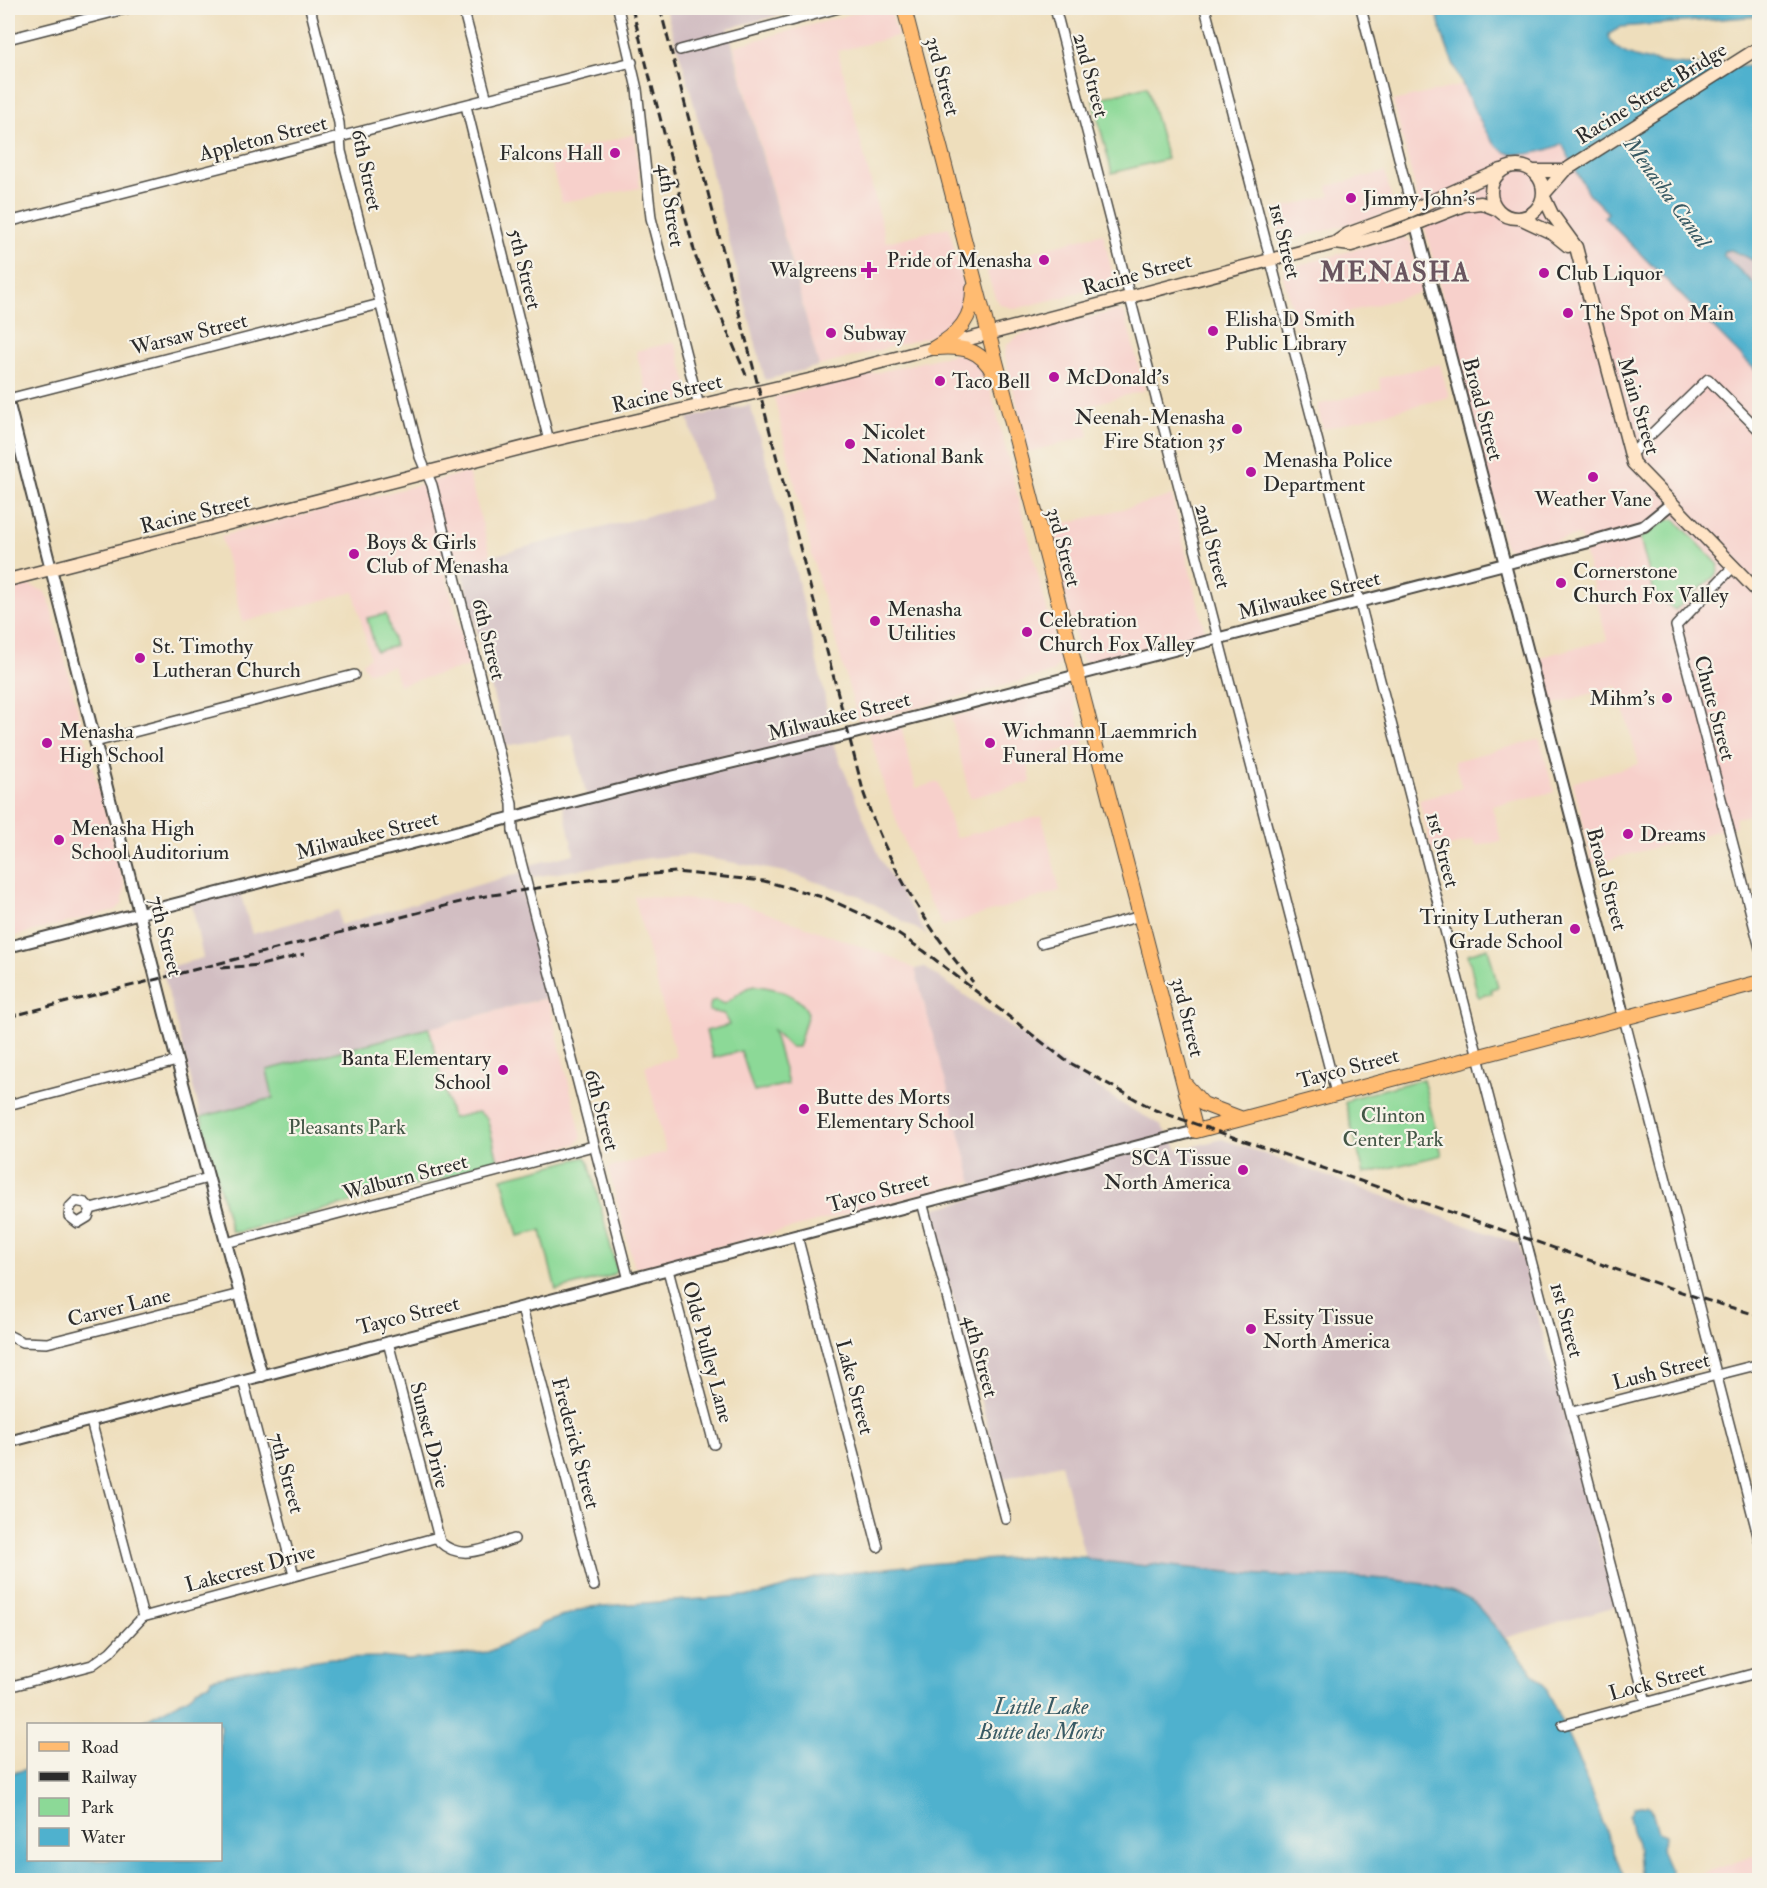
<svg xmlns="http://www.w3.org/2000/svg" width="1767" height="1888" font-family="'IM FELL Double Pica',serif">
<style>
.built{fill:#f7d0cb}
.industrial{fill:#d2bec2}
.green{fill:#8cd997;stroke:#5c8261;stroke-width:1.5}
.water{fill:#4fb1ce;stroke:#3d6e7c;stroke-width:1.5}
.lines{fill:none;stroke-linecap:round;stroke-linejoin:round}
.minor-casing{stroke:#484641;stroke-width:12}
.tertiary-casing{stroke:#484641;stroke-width:14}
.secondary-casing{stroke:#484641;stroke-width:15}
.primary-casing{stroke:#484641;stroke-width:16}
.minor{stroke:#fff;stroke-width:9}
.tertiary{stroke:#fff;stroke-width:10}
.secondary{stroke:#ffe4c6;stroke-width:12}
.primary{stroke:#ffbb71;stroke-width:14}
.rail{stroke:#2b2b2b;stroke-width:3;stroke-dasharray:9 4.5;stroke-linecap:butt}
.poi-dot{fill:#b5179e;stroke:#f7f3e8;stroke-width:2}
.labels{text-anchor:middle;stroke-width:4.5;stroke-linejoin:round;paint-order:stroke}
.street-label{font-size:21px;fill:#2b2b2b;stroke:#f7f3e8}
.poi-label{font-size:21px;fill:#2b2b2b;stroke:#f7f3e8;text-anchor:start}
.park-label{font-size:21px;fill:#435646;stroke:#f7f3e8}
.water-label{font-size:22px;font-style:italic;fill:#385a64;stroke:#f7f3e8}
.district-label{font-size:27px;font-weight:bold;letter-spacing:1.5px;fill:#69555f;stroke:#f7f3e8}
</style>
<rect width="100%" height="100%" fill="#f7f3e8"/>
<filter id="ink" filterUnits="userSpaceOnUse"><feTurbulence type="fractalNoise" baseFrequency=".0167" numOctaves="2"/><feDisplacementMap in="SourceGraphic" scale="12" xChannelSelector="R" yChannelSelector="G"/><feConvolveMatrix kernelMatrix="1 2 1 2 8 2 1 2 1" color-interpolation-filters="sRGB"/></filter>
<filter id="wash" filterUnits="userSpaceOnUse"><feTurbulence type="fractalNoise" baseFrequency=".008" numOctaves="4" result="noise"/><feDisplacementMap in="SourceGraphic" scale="24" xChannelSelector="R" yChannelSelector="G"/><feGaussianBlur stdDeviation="1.35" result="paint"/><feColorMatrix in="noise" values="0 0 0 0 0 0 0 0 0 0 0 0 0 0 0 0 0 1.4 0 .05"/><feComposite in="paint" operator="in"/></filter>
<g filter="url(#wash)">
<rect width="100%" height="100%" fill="#eedebc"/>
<!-- built -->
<path class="built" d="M873,8L890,10L898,36L838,51L886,242L949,227L966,297L963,315L954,325L936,335L819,366L734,46Z
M1463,85L1492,141L1509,153L1562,144L1588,193L1608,214L1604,217L1759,374V813L1735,818L1736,826L1593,864L1573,782L1639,764L1617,686L1552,705L1540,657L1607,640L1580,535L1513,551L1505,547L1393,101Z
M635,134L640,188L562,202L549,157Z
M1385,172L1395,212L1286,241L1281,238L1274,210L1330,196L1328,186Z
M1103,233L1115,284L1015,309L1000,304L995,297L984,264Z
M1403,236L1413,244L1411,247L1423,292L1297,326L1283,276L1285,269Z
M1118,310L1125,314L1145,390L1083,407L1089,436L1029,452L1005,357L1006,345L1020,335Z
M675,342L689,390L688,396L684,399L651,407L636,351Z
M955,354L968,355L985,368L1059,656V665L1052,673L859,723L816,572L774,397Z
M1440,364L1449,397L1323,429L1317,405L1381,389L1379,378Z
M468,472L491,556L444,568L470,666L399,685L393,666L368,672L362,663L370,657L354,592L243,622L221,536Z
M1172,496L1205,632L1086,663L1080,657L1049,528Z
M29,585L44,591L49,600L125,887L122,904L116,910L8,938V591Z
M1066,688L1072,693L1084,744L1027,760L1031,782L970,798L951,717Z
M900,721L916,788L939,782L955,838L1042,816L1060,891L943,926L919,883L887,794L868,730Z
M1540,739L1554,792L1492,806L1501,841L1476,846L1473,840L1432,851L1419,800L1462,788L1454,761Z
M634,896L739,903L891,957L915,969L973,1181L639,1268L634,1266L608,1168L666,1152L645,1066L676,1057Z
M548,998L582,1137L576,1144L499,1164L487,1118L478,1112L452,1118L429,1028Z
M1759,1854V1880H1684Z"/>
<!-- industrial -->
<path class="industrial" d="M665,8H809L728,28L819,366L765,380L687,78Z
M1727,250L1759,263V288L1725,257L1724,251Z
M750,405L785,525L824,692L831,739L881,860L927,935L860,896L785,872L691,855L650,858L520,879L549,997L268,1070L274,1098L201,1117L162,969L203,958L191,900L239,888L252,934L339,910L340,925L530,870L529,865L574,854L563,805L587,798L572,734L506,746L460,564L711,500L688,418Z
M924,967L1122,1104L1160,1124L1179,1150L1222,1139L1519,1244L1616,1606L1505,1638L1467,1597L1442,1587L1374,1579L1276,1576L1151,1564L1146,1566L1092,1560L1085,1557L1061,1464L1002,1479L930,1213L936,1208L977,1198L915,969Z"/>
<!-- green -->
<path class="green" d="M1147,86L1167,159L1112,173L1093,100Z
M1675,519L1719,565L1717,574L1675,610L1655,595L1640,538L1666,520Z
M386,614L395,646L376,651L367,618Z
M1488,948L1498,987L1491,989L1492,993L1478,997L1468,954Z
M755,986C773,987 800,994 808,1013L798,1047H790L773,1030L788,1084L754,1092L741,1051L713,1058L706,1031L729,1025L724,1014L709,1011L711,1002L715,1000L724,1004C736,998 740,988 755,986Z
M429,1028L452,1118L478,1112L487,1118L499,1164L239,1232L231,1231L201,1117L273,1098L267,1070Z
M1423,1079L1442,1155L1364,1174L1345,1103L1352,1098Z
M585,1157L589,1162L617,1271L611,1276L556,1290L541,1231L518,1236L502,1178Z"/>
<!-- water -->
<path class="water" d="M1438,8H1759V16L1621,27L1609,34V38C1623,72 1728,65 1759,66V263L1731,250L1724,251L1723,255L1759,288V374L1604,217L1608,213L1588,193L1562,144C1550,150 1522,158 1508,153C1504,152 1496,145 1493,142C1479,125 1434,29 1438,8Z
M1048,1556L1085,1557L1092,1560L1146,1566L1151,1564C1193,1568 1236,1574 1278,1576C1333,1578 1429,1572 1475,1603L1546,1688L1576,1753L1625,1880H8V1774L28,1769V1860H220V1724H137L189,1697L196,1689L209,1684L211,1679L250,1670L331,1658L382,1657L408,1660L488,1652L537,1629L541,1624L589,1607L758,1595C779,1591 799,1581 819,1577C892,1565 973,1560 1048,1556Z
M1647,1805L1651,1808L1658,1832L1666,1835L1661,1849L1670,1870L1671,1880H1646L1640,1873L1637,1844L1632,1831L1629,1816L1634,1807Z"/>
</g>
<g filter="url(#ink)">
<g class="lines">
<defs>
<path id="minor" d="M310,8L339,123L341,151L420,457L432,485L512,804L513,831L629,1280
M463,8L487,100
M618,8L637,89L651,218L699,406
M1055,8L1336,1093
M1205,8L1646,1702
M1361,8L1412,210
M8,39L129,8
M680,50L839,8
M466,106L549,441
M8,222L632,62
M8,399L380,304
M1630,455L1708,379L1760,431
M1733,567L1676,626L1760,948
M95,742L354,675
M1041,943L1141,916
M1624,1018L1760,1543
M8,1105L177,1061
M922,1202L1006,1519
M91,1209L88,1217L78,1223L69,1216L70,1207L76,1201L85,1203L91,1209L208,1178
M797,1236L878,1547
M226,1243L593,1146
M668,1270L714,1444
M522,1308L594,1586
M8,1335L22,1342L47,1343L240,1294
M388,1342L440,1542C462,1563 490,1546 514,1539
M243,1380L294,1575
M1572,1412L1760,1364
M91,1421L143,1617
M8,1687L92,1665L110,1652L143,1617L438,1537
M1563,1725L1760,1672"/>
<path id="tertiary" d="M1416,225L1624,1018
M8,401L177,1061L262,1376
M8,947L650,782L847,735L1589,542L1644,526L1671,504
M8,1442L1196,1131"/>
<path id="secondary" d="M1760,47L1564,171L1543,195L1552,214L1576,247L1633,463L1760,594
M1491 192a26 26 0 1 1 52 0a26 26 0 1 1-52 0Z
M1533,171H1564
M1520,218L1552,233L1568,246
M1335,243L1351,245L1401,230L1464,205L1481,203L1496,209
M8,580L549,441L835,374L1335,243L1348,234L1405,213L1501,170"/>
<path id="primary" d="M904,8L1196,1131L1760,982
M934,348C959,334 973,318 973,289
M937,348C962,346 981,349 993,373
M1186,1085L1203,1104L1240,1118"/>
</defs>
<!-- minor casing -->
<use href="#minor" class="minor-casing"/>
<!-- tertiary casing -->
<use href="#tertiary" class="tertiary-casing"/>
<!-- secondary casing -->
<use href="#secondary" class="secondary-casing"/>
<!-- primary casing -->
<use href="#primary" class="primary-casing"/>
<!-- minor -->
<use href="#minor" class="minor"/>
<!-- tertiary -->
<use href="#tertiary" class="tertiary"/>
<!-- secondary -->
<use href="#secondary" class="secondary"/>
<!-- primary -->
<use href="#primary" class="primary"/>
<!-- rail -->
<path class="rail" d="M632,8L696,258L746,375
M660,8L864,794C888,864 925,926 973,982
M221,968L261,965L304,954
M8,1017L480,897L596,879L676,872L764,881L826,898L881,923L924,951L1065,1060L1155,1110L1696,1297L1760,1316"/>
</g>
</g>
<!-- markers -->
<g class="poi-dot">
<circle cx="615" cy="153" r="6"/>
<circle cx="1351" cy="198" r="6"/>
<circle cx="1044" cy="260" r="6"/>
<path d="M866 261h6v6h6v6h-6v6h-6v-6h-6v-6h6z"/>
<circle cx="1544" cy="273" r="6"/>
<circle cx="1568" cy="313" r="6"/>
<circle cx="1213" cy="331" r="6"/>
<circle cx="831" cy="333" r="6"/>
<circle cx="1054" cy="377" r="6"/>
<circle cx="940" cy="381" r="6"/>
<circle cx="1237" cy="429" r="6"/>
<circle cx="850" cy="444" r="6"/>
<circle cx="1251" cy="472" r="6"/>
<circle cx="1593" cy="477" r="6"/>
<circle cx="354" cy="554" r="6"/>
<circle cx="1561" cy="583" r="6"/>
<circle cx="875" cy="621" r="6"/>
<circle cx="1027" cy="632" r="6"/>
<circle cx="140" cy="658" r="6"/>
<circle cx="1667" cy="698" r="6"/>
<circle cx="47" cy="743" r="6"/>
<circle cx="990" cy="743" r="6"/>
<circle cx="1628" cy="834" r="6"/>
<circle cx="59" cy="840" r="6"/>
<circle cx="1575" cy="929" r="6"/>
<circle cx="503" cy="1070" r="6"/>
<circle cx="804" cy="1109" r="6"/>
<circle cx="1243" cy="1170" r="6"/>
<circle cx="1251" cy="1329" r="6"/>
</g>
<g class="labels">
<!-- street labels -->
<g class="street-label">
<text transform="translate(1091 75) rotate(75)" y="7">2nd Street</text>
<text transform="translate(943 76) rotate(75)" y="7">3rd Street</text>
<text transform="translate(1651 93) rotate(-32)" y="7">Racine Street Bridge</text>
<text transform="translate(263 138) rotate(-14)" y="7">Appleton Street</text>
<text transform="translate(367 170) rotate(78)" y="7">6th Street</text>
<text transform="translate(671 205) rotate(81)" y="7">4th Street</text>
<text transform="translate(1285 241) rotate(76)" y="7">1st Street</text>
<text transform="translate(525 269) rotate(76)" y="7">5th Street</text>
<text transform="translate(1137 274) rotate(-15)" y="7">Racine Street</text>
<text transform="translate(189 334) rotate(-14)" y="7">Warsaw Street</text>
<text transform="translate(667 393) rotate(-13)" y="7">Racine Street</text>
<text transform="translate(1639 406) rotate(73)" y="7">Main Street</text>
<text transform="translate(1483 409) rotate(75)" y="7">Broad Street</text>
<text transform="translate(195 513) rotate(-14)" y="7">Racine Street</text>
<text transform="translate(1213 546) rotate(75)" y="7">2nd Street</text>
<text transform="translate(1064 547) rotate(75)" y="7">3rd Street</text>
<text transform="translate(1309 595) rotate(-14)" y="7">Milwaukee Street</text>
<text transform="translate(489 639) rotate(76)" y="7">6th Street</text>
<text transform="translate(1715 708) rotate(75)" y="7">Chute Street</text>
<text transform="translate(839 716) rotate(-14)" y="7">Milwaukee Street</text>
<text transform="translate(367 835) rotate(-14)" y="7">Milwaukee Street</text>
<text transform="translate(1443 850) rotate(75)" y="7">1st Street</text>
<text transform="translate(1607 879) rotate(75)" y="7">Broad Street</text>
<text transform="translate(166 936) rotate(76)" y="7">7th Street</text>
<text transform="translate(1188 1017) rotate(76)" y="7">3rd Street</text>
<text transform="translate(1348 1068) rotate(-15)" y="7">Tayco Street</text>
<text transform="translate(602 1110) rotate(75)" y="7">6th Street</text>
<text transform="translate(405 1177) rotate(-15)" y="7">Walburn Street</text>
<text transform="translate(878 1192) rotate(-15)" y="7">Tayco Street</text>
<text transform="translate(119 1307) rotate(-14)" y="7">Carver Lane</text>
<text transform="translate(408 1315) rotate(-14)" y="7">Tayco Street</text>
<text transform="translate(1567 1320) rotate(75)" y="7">1st Street</text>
<text transform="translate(708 1352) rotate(75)" y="7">Olde Pulley Lane</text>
<text transform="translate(981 1356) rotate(75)" y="7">4th Street</text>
<text transform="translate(1661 1371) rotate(-14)" y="7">Lush Street</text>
<text transform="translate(855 1387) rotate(75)" y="7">Lake Street</text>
<text transform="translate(430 1435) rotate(76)" y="7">Sunset Drive</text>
<text transform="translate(576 1443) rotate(75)" y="7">Frederick Street</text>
<text transform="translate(287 1473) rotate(75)" y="7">7th Street</text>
<text transform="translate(250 1568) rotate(-15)" y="7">Lakecrest Drive</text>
<text transform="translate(1657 1681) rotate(-15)" y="7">Lock Street</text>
</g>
<!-- poi labels -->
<g class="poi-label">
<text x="603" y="160" text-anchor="end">Falcons Hall</text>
<text x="1363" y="205">Jimmy John's</text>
<text x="1032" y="267" text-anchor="end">Pride of Menasha</text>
<text x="857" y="277" text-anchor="end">Walgreens</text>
<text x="1556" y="280">Club Liquor</text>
<text x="1580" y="320">The Spot on Main</text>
<text x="1225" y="326">Elisha D Smith<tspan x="1225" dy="24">Public Library</tspan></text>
<text x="843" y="340">Subway</text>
<text x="1066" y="384">McDonald's</text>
<text x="952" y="388">Taco Bell</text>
<text x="1225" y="424" text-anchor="end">Neenah-Menasha<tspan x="1225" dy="24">Fire Station 35</tspan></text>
<text x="862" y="439">Nicolet<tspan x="862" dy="24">National Bank</tspan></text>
<text x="1263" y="467">Menasha Police<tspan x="1263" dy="24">Department</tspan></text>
<text x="1593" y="506" text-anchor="middle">Weather Vane</text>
<text x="366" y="549">Boys &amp; Girls<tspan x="366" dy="24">Club of Menasha</tspan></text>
<text x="1573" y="578">Cornerstone<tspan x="1573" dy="24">Church Fox Valley</tspan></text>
<text x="887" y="616">Menasha<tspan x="887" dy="24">Utilities</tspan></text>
<text x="1039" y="627">Celebration<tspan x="1039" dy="24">Church Fox Valley</tspan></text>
<text x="152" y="653">St. Timothy<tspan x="152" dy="24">Lutheran Church</tspan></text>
<text x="1655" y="705" text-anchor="end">Mihm's</text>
<text x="59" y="738">Menasha<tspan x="59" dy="24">High School</tspan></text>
<text x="1002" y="738">Wichmann Laemmrich<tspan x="1002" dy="24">Funeral Home</tspan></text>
<text x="71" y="835">Menasha High<tspan x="71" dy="24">School Auditorium</tspan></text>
<text x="1640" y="841">Dreams</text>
<text x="1563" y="924" text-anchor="end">Trinity Lutheran<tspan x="1563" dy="24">Grade School</tspan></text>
<text x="491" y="1065" text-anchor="end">Banta Elementary<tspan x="491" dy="24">School</tspan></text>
<text x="816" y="1104">Butte des Morts<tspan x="816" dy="24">Elementary School</tspan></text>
<text x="1231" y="1165" text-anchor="end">SCA Tissue<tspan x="1231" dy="24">North America</tspan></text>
<text x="1263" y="1324">Essity Tissue<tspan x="1263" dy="24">North America</tspan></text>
</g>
<!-- park labels -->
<g class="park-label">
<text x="1393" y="1122">Clinton<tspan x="1393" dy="24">Center Park</tspan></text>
<text x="347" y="1134">Pleasants Park</text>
</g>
<!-- water labels -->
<g class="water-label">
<text transform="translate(1668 192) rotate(54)" y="8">Menasha Canal</text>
<text x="1041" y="1714">Little Lake<tspan x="1041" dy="25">Butte des Morts</tspan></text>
</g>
<!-- district labels -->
<g class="district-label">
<text x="1395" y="281">MENASHA</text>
</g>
</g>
<!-- margin -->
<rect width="1767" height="1888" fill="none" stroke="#f7f3e8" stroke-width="30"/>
<!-- legend -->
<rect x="27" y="1723" width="195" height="138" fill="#f7f3e8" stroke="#a5a39c" stroke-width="1.5"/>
<rect x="39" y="1742" width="30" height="9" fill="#ffbb71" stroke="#a5a39c" stroke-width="1.5"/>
<text x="81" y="1753" font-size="18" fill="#2b2b2b">Road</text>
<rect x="39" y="1772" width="30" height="9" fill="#2b2b2b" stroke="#a5a39c" stroke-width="1.5"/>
<text x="81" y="1783" font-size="18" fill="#2b2b2b">Railway</text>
<rect x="39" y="1798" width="30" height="18" fill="#8cd997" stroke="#a5a39c" stroke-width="1.5"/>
<text x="81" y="1813" font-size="18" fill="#2b2b2b">Park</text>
<rect x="39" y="1828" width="30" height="18" fill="#4fb1ce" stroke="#a5a39c" stroke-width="1.5"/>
<text x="81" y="1843" font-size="18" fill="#2b2b2b">Water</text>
</svg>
